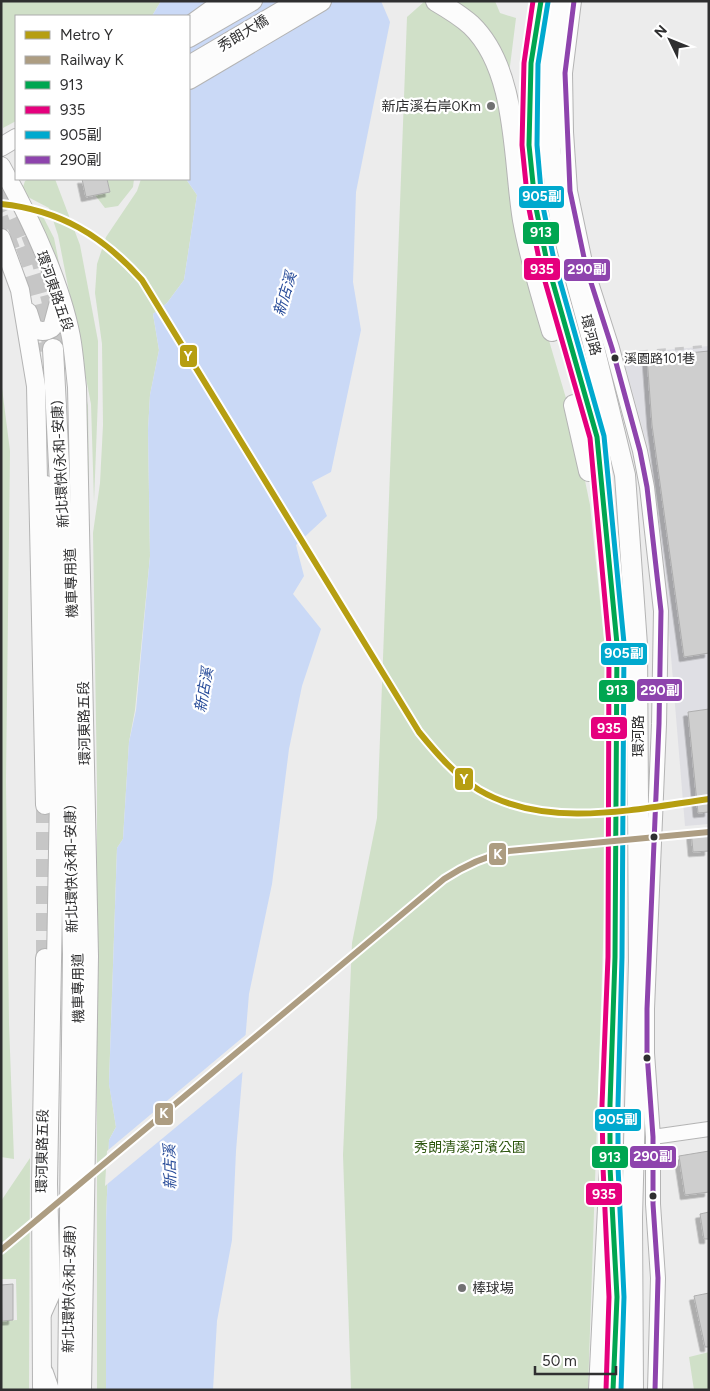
<svg xmlns="http://www.w3.org/2000/svg" width="710" height="1391" font-family="Figtree,'Noto Sans TC',sans-serif">
<style>
.built{fill:#dfdfe4}
.green{fill:#d0e0c8}
.water{fill:#cad9f6}
.pier{fill:#ececec}
.building{fill:#cecece;stroke:#aeaeae;filter:url(#shadow)}
.lines{fill:none;stroke-linecap:round;stroke-linejoin:round}
.minor-tunnel{stroke:#c6c6c6;stroke-width:14;stroke-dasharray:14 7;stroke-linecap:butt}
.major-tunnel{stroke:#c6c6c6;stroke-width:18;stroke-dasharray:18 9;stroke-linecap:butt}
.highway-tunnel{stroke:#c6c6c6;stroke-width:20;stroke-dasharray:20 10;stroke-linecap:butt}
.minor-casing{stroke:#b4b4b4;stroke-width:16}
.major-casing{stroke:#b4b4b4;stroke-width:20}
.highway-casing{stroke:#b4b4b4;stroke-width:22}
.minor{stroke:#fcfcfc;stroke-width:14}
.major{stroke:#fcfcfc;stroke-width:18}
.highway{stroke:#fcfcfc;stroke-width:20}
.rail{stroke:#c8c8c9;stroke-width:3;stroke-dasharray:9 9;stroke-linecap:butt}
.bus-1-casing{stroke:#fff;stroke-width:9}
.bus-2-casing{stroke:#fff;stroke-width:9}
.bus-3-casing{stroke:#fff;stroke-width:9}
.bus-4-casing{stroke:#fff;stroke-width:9}
.bus-1{stroke:#00a651;stroke-width:5}
.bus-2{stroke:#e5007d;stroke-width:5}
.bus-3{stroke:#00a9ce;stroke-width:5}
.bus-4{stroke:#8e44ad;stroke-width:5}
.rail-1-casing{stroke:#fff;stroke-width:10}
.rail-1{stroke:#ad9d82;stroke-width:6}
.metro-1-casing{stroke:#fff;stroke-width:10}
.metro-1{stroke:#b69e11;stroke-width:6}
.poi-dot{fill:#717172;stroke:#fff;stroke-width:2}
.bus-dot{fill:#2f2f30;stroke:#fff;stroke-width:2}
.labels{text-anchor:middle;stroke-width:4.5;stroke-linejoin:round;paint-order:stroke}
.bus-label{font-size:13px;fill:#2f2f30;stroke:#fff;text-anchor:start}
.street-label{font-size:14px;fill:#2f2f30;stroke:#fff}
.poi-label{font-size:14px;fill:#2f2f30;stroke:#fff;text-anchor:end}
.park-label{font-size:14px;fill:#2f5711;stroke:#fff}
.water-label{font-size:15px;font-style:italic;fill:#274b99;stroke:#fff}
.line-badge{stroke:#fff;stroke-width:2}
.badge-label{font-size:14px;text-anchor:middle;font-weight:bold;fill:#fff}
</style>
<defs>
<filter id="shadow"><feDropShadow dx="-4.5" dy="4.5" stdDeviation="0" flood-color="#0004"/></filter>
</defs>
<rect width="100%" height="100%" fill="#ececec"/>
<!-- built -->
<path class="built" d="M709,346V824L685,826L663,559L649,452L622,354Z"/>
<!-- green -->
<path class="green" d="M1,1H161L152,16H16V121L3,128Z
M425,1H495L500,13L516,18L507,90L535,293L573,422L590,505L611,707L588,1390H351L343,1155L352,943L377,818L407,17Z
M29,179H55L80,245L98,341V398L94,502L91,404L58,235L49,208L26,196L23,187L25,181Z
M107,179H134L133,187L118,206L105,208L95,195L110,192Z
M141,179H186L197,195L184,280L167,303L153,314L159,350L150,395L148,430L150,556L135,710L129,742L123,839L117,848L109,1083L116,1127L109,1140L106,1221V1390H97V785L93,533L100,483L103,425L102,344L95,293L97,264L106,237L137,191Z
M30,205L38,207L54,238L88,406L89,495L87,591L79,384Z
M1,380L10,451L6,781L9,1024L14,1159L1,1157Z
M30,1158L29,1390H1V1314L2,1321L17,1320L16,1279H1V1201Z
M709,1352V1390H694L689,1357Z"/>
<!-- water -->
<path class="water" d="M161,1H381L390,22L356,192L353,282L361,330L331,472L312,482L327,516L296,545L304,576L293,594L321,629L302,686L289,749L272,884L249,994L236,1151L232,1240L217,1321L213,1390H106V1222L109,1140L116,1127L109,1084L117,848L123,839L129,742L136,710L150,556L148,430L150,395L159,350L153,314L167,303L184,280L197,195L186,179H189V16H152Z"/>
<!-- pier -->
<path class="pier" d="M248,1033L245,1070L105,1186L107,1151Z"/>
<!-- building -->
<path class="building" d="M82,179H107L110,192L86,197Z
M709,351V653L684,657L652,425L647,357Z
M709,709V812L698,813L688,712Z
M709,828V851L693,852L691,830Z
M709,1151V1192L685,1195L679,1156Z
M709,1212V1239H704L700,1214Z
M13,1284V1320L2,1321L1,1285Z
M709,1293V1347H705L694,1296Z"/>
<g class="lines">
<!-- minor-tunnel -->
<path class="minor-tunnel" d="M1,217L13,249
M28,235L39,263L60,347
M35,322L39,352"/>
<!-- major-tunnel -->
<path class="major-tunnel" d="M45,805V958"/>
<!-- highway-tunnel -->
<path class="highway-tunnel" d="M1,191C27,241 43,293 53,349"/>
<defs>
<path id="minor" d="M574,1L565,73L566,132L570,191L586,267L612,348L640,451L647,487L661,611L659,724L647,1009V1053L653,1137V1204L658,1278L655,1390
M653,1137L709,1129
M44,1314L53,1294L50,1184L57,796L46,483"/>
<path id="major" d="M189,38L253,1
M189,65L298,1
M1,147L16,138
M1,166C30,218 60,279 71,337C74,353 75,370 77,387L89,956L82,1390
M1,238L20,290L36,386L45,805
M28,312L33,328C41,332 45,332 52,328L60,298
M42,1387L41,1184L45,958"/>
<path id="highway" d="M436,1C448,8 460,15 471,25C518,70 513,160 523,220C530,258 541,295 552,331
M541,1L531,63L529,145L535,203L547,262L597,437L617,644L615,957L610,1105V1167L599,1390
M559,1L551,67L550,149L561,225L592,339L625,475L637,645L639,961L632,1217L633,1390
M189,27L225,1
M189,79L321,1
M53,349L65,582L73,954L68,1390
M574,405L589,471
M614,1370L617,1297L615,1262
M43,1373L49,1390"/>
</defs>
<!-- minor casing -->
<use href="#minor" class="minor-casing"/>
<!-- major casing -->
<use href="#major" class="major-casing"/>
<!-- highway casing -->
<use href="#highway" class="highway-casing"/>
<!-- minor -->
<use href="#minor" class="minor"/>
<!-- major -->
<use href="#major" class="major"/>
<!-- highway -->
<use href="#highway" class="highway"/>
<!-- rail -->
<path class="rail" d="M639,352L709,346"/>
<defs>
<path id="bus-1" d="M541,1L531,63L529,145L535,203L547,262L597,437L617,644L615,957L610,1105V1167L617,1297L613,1390"/>
<path id="bus-2" d="M533,1L524,63L522,145L528,204L540,264L590,438L609,644L608,957L602,1105L603,1167L609,1297L606,1390"/>
<path id="bus-3" d="M548,2L538,64L537,145L542,202L554,260L604,436L624,643L622,957L618,1105V1167L624,1297L621,1390"/>
<path id="bus-4" d="M574,1L565,73L570,191L586,267L612,348L640,451L647,487L661,611L659,724L647,1009V1053L653,1137V1204L658,1278L655,1390"/>
</defs>
<!-- bus-1 casing -->
<use href="#bus-1" class="bus-1-casing"/>
<!-- bus-2 casing -->
<use href="#bus-2" class="bus-2-casing"/>
<!-- bus-3 casing -->
<use href="#bus-3" class="bus-3-casing"/>
<!-- bus-4 casing -->
<use href="#bus-4" class="bus-4-casing"/>
<!-- bus-1 -->
<use href="#bus-1" class="bus-1"/>
<!-- bus-2 -->
<use href="#bus-2" class="bus-2"/>
<!-- bus-3 -->
<use href="#bus-3" class="bus-3"/>
<!-- bus-4 -->
<use href="#bus-4" class="bus-4"/>
<defs>
<path id="rail-1" d="M1,1250L444,879C464,866 485,856 509,851L709,832"/>
</defs>
<!-- rail-1 casing -->
<use href="#rail-1" class="rail-1-casing"/>
<!-- rail-1 -->
<use href="#rail-1" class="rail-1"/>
<defs>
<path id="metro-1" d="M1,204C60,210 103,236 142,280L419,732C437,754 455,775 479,790C547,830 636,809 709,799"/>
</defs>
<!-- metro-1 casing -->
<use href="#metro-1" class="metro-1-casing"/>
<!-- metro-1 -->
<use href="#metro-1" class="metro-1"/>
</g>
<!-- markers -->
<g class="poi-dot">
<circle cx="491" cy="106" r="5"/>
<circle cx="462" cy="1288" r="5"/>
</g>
<g class="bus-dot">
<circle cx="615" cy="358" r="4.5"/>
<circle cx="654" cy="837" r="4.5"/>
<circle cx="647" cy="1058" r="4.5"/>
<circle cx="653" cy="1196" r="4.5"/>
</g>
<g class="labels">
<!-- bus labels -->
<g class="bus-label">
<text x="624" y="363">溪園路101巷</text>
</g>
<!-- street labels -->
<g class="street-label">
<text transform="translate(243 33) rotate(-31)" y="5">秀朗大橋</text>
<text transform="translate(55 291) rotate(71)" y="5">環河東路五段</text>
<text transform="translate(591 335) rotate(75)" y="5">環河路</text>
<text transform="translate(60 464) rotate(-93)" y="5">新北環快(永和-安康)</text>
<text transform="translate(71 583) rotate(-92)" y="5">機車專用道</text>
<text transform="translate(84 723) rotate(-91)" y="5">環河東路五段</text>
<text transform="translate(638 736) rotate(-90)" y="5">環河路</text>
<text transform="translate(71 869) rotate(-91)" y="5">新北環快(永和-安康)</text>
<text transform="translate(78 988) rotate(-91)" y="5">機車專用道</text>
<text transform="translate(42 1151) rotate(-89)" y="5">環河東路五段</text>
<text transform="translate(69 1289) rotate(-89)" y="5">新北環快(永和-安康)</text>
</g>
<!-- poi labels -->
<g class="poi-label">
<text x="481" y="111">新店溪右岸0Km</text>
<text x="472" y="1293" text-anchor="start">棒球場</text>
</g>
<!-- park labels -->
<g class="park-label">
<text x="470" y="1152">秀朗清溪河濱公園</text>
</g>
<!-- water labels -->
<g class="water-label">
<text transform="translate(285 294) rotate(-73)" y="5">新店溪</text>
<text transform="translate(204 690) rotate(-80)" y="5">新店溪</text>
<text transform="translate(170 1167) rotate(-91)" y="5">新店溪</text>
</g>
</g>
<g class="line-badge">
<rect x="518" y="185" width="47" height="24" rx="5" fill="#00a9ce"/>
<rect x="522" y="221" width="38" height="24" rx="5" fill="#00a651"/>
<rect x="523" y="257" width="38" height="24" rx="5" fill="#e5007d"/>
<rect x="563" y="258" width="48" height="24" rx="5" fill="#8e44ad"/>
<rect x="179" y="344" width="19" height="24" rx="5" fill="#b69e11"/>
<rect x="600" y="642" width="48" height="24" rx="5" fill="#00a9ce"/>
<rect x="636" y="678" width="47" height="24" rx="5" fill="#8e44ad"/>
<rect x="598" y="679" width="38" height="24" rx="5" fill="#00a651"/>
<rect x="590" y="716" width="38" height="24" rx="5" fill="#e5007d"/>
<rect x="454" y="767" width="20" height="24" rx="5" fill="#b69e11"/>
<rect x="488" y="842" width="19" height="24" rx="5" fill="#ad9d82"/>
<rect x="154" y="1102" width="20" height="24" rx="5" fill="#ad9d82"/>
<rect x="594" y="1108" width="48" height="24" rx="5" fill="#00a9ce"/>
<rect x="629" y="1145" width="48" height="24" rx="5" fill="#8e44ad"/>
<rect x="591" y="1145" width="38" height="24" rx="5" fill="#00a651"/>
<rect x="585" y="1182" width="38" height="24" rx="5" fill="#e5007d"/>
</g>
<g class="badge-label">
<text x="542" y="201">905副</text>
<text x="541" y="237">913</text>
<text x="542" y="274">935</text>
<text x="587" y="274">290副</text>
<text x="188" y="361">Y</text>
<text x="624" y="658">905副</text>
<text x="660" y="695">290副</text>
<text x="617" y="695">913</text>
<text x="609" y="733">935</text>
<text x="464" y="784">Y</text>
<text x="498" y="859">K</text>
<text x="164" y="1118">K</text>
<text x="618" y="1124">905副</text>
<text x="653" y="1161">290副</text>
<text x="610" y="1162">913</text>
<text x="604" y="1199">935</text>
</g>
<!-- border -->
<rect width="710" height="1391" fill="none" stroke="#2f2f30" stroke-width="5"/>
<!-- legend -->
<rect x="15" y="15" width="175" height="165" fill="#ffffff" stroke="#acacac"/>
<rect x="25" y="31" width="25" height="8" fill="#b69e11" stroke="#acacac"/>
<text x="60" y="40" font-size="15" fill="#2f2f30">Metro Y</text>
<rect x="25" y="56" width="25" height="8" fill="#ad9d82" stroke="#acacac"/>
<text x="60" y="65" font-size="15" fill="#2f2f30">Railway K</text>
<rect x="25" y="81" width="25" height="8" fill="#00a651" stroke="#acacac"/>
<text x="60" y="90" font-size="15" fill="#2f2f30">913</text>
<rect x="25" y="106" width="25" height="8" fill="#e5007d" stroke="#acacac"/>
<text x="60" y="115" font-size="15" fill="#2f2f30">935</text>
<rect x="25" y="131" width="25" height="8" fill="#00a9ce" stroke="#acacac"/>
<text x="60" y="140" font-size="15" fill="#2f2f30">905副</text>
<rect x="25" y="156" width="25" height="8" fill="#8e44ad" stroke="#acacac"/>
<text x="60" y="165" font-size="15" fill="#2f2f30">290副</text>
<!-- north arrow -->
<g transform="translate(670 40) rotate(313)" stroke="#ffffff" stroke-width="4" paint-order="stroke">
<path d="M0-4L9 19L0 12L-9 19Z" fill="#2f2f30"/>
<text y="-8" font-size="14" font-weight="bold" text-anchor="middle" fill="#2f2f30">N</text>
</g>
<!-- scale -->
<path d="M535 1366v8h81v-8" fill="none" stroke="#2f2f30" stroke-width="2.5"/>
<text x="542" y="1366" font-size="15" fill="#2f2f30" stroke="#ffffff" stroke-width="4" paint-order="stroke">50 m</text>
</svg>
